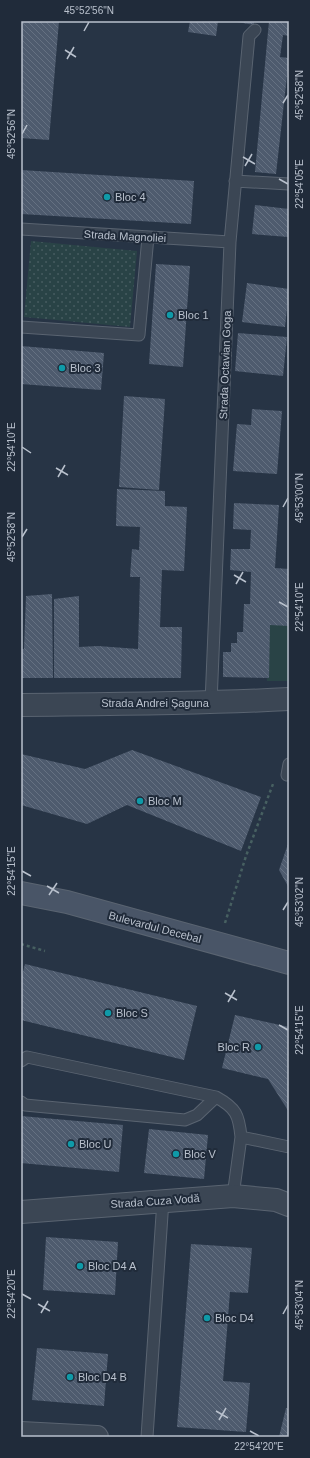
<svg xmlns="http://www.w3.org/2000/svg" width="310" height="1458" font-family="Helvetica,sans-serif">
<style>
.green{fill:#294346}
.park{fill:url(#park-dots)}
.building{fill:url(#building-back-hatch)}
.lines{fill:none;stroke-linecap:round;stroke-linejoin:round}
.lane-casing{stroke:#5a6471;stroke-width:13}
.street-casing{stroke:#5a6471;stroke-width:24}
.secondary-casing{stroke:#5a6471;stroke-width:24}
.path{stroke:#476061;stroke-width:2.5;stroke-dasharray:3 3;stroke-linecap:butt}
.lane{stroke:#3b4654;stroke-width:11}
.street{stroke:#3b4654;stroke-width:22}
.secondary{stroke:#495567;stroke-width:22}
.ticks{fill:none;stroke:#b9c1cd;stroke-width:1.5}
.culture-dot{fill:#0f9aa8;stroke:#202b3a;stroke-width:1.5}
.labels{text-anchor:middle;stroke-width:4;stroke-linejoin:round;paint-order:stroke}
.poi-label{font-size:11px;fill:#b9c1cd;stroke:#202b3a;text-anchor:start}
.street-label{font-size:11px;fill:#b9c1cd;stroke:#202b3a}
.neatline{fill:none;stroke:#b9c1cd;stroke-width:1.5}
.ticks-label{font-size:10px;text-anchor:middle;fill:#b9c1cd}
</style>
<defs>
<pattern id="park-dots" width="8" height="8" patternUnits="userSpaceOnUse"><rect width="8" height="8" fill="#294346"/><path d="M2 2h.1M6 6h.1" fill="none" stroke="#465c60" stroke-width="1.8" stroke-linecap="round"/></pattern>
<pattern id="building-back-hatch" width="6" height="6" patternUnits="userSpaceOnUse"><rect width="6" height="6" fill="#4e5b6e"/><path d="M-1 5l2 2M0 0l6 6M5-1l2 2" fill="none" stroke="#657182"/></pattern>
</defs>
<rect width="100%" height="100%" fill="#273445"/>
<!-- green -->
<path class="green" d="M268,621H289V681H267Z"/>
<!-- park -->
<path class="park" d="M31,241L137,251L130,327L24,317Z"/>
<!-- building -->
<path class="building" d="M21,21H59L49,140L21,138Z
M190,21H218L216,36L188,32Z
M232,21H254V25Z
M269,21H289V36L283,35L280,57L289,58L276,174L255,172Z
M21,170L194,181L191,224L21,214Z
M255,205L289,209L288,237L252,234Z
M156,264L190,266L183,367L149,364Z
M247,283L289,289L285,327L242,322Z
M238,333L287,337L283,376L235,371Z
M21,346L104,353L101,390L21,384Z
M124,396L165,399L159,490L119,487Z
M252,409L282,411L277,474L233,471L237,424L251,425Z
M117,489L165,491V506L187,507L186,529L178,528L186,529L184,571L162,570L160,627H182L181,678H54V599L79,596V647L98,646L138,649L140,577H130L132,549L139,550L140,527L116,526Z
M234,503L279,505L275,568L289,569V626L270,625L269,678L223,677V652H231V643H237V632H243L244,604H250L251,572L230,570L231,549H250L251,530L233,529Z
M52,594L53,678H21V649H24L26,596Z
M132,750L261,797L241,851L127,805L87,824L21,805V754L85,769Z
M289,841V888L279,870Z
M25,964L197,1006L184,1060L21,1020V980Z
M235,1015L289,1027V1112L268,1079L222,1068Z
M21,1116L123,1125L119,1172L21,1163Z
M149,1129L208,1135L204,1179L144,1173Z
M46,1237L118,1242L115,1295L43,1290Z
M191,1244L252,1248L248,1293L230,1292L223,1381L250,1383L246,1432L177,1427Z
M37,1348L108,1354L104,1406L32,1400Z
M286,1408L289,1409V1437H279Z"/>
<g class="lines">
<defs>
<path id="lane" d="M235,181L289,184
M21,229L230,242
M21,327L139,335L148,237
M211,703L230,242L249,36L255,30
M287,775L289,764
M21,1061L27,1057L216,1097C236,1108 239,1115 241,1137L289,1147
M21,1102L25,1105L185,1120L197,1115L216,1097
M233,1196L241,1137
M147,1437L163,1200"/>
<path id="street" d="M21,705C110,704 200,704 289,699
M21,1212L233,1196L276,1200L289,1205
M21,1433L97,1437"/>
<path id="secondary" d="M21,893L67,902L289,963"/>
</defs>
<!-- lane casing -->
<use href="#lane" class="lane-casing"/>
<!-- street casing -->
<use href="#street" class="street-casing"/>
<!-- secondary casing -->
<use href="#secondary" class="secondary-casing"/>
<!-- path -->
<path class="path" d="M225,923L246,856L273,784
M21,944L45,951"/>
<!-- lane -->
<use href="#lane" class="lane"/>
<!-- street -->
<use href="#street" class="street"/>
<!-- secondary -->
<use href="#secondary" class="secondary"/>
</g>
<!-- ticks -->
<path class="ticks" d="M84,31L89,22M65,50L76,57M67,59L74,47M283,103L288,95M22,134L27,125M243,157L255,164M245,166L252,154M279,179L288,184M22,447L31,453M56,468L68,475M58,477L65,465M283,507L288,498M22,537L27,529M234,575L246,582M236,584L243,572M279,602L288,607M22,871L31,876M47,886L59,893M49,895L57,883M283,910L288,902M225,993L237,1000M228,1002L235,990M279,1025L288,1030M22,1294L31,1299M38,1304L50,1311M41,1313L48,1301M283,1314L288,1305M216,1411L228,1418M219,1420L226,1408M250,1431L259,1436"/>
<!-- markers -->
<g class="culture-dot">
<circle cx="107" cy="197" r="4"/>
<circle cx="170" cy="315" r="4"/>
<circle cx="62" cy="368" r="4"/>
<circle cx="140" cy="801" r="4"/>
<circle cx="108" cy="1013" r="4"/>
<circle cx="258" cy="1047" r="4"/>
<circle cx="71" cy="1144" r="4"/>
<circle cx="176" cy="1154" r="4"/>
<circle cx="80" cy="1266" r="4"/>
<circle cx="207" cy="1318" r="4"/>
<circle cx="70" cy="1377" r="4"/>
</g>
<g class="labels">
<!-- poi labels -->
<g class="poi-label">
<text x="115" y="201">Bloc 4</text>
<text x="178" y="319">Bloc 1</text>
<text x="70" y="372">Bloc 3</text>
<text x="148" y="805">Bloc M</text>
<text x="116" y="1017">Bloc S</text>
<text x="250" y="1051" text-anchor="end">Bloc R</text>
<text x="79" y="1148">Bloc U</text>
<text x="184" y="1158">Bloc V</text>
<text x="88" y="1270">Bloc D4 A</text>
<text x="215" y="1322">Bloc D4</text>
<text x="78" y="1381">Bloc D4 B</text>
</g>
<!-- street labels -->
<g class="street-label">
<text transform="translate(125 236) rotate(3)" y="4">Strada Magnoliei</text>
<text transform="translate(225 365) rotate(-88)" y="4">Strada Octavian Goga</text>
<text x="155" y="707">Strada Andrei Șaguna</text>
<text transform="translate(155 927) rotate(15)" y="4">Bulevardul Decebal</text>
<text transform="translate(155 1201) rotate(-4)" y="4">Strada Cuza Vodă</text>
</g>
</g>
<!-- border -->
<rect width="310" height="1458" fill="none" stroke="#202b3a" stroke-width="44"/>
<rect x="22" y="22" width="266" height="1414" class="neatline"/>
<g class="ticks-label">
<text x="89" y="14">45°52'56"N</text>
<text transform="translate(299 95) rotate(-90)" y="4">45°52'58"N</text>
<text transform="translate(11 134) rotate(-90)" y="4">45°52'56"N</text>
<text transform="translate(299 184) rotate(-90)" y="4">22°54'05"E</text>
<text transform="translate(11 447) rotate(-90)" y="4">22°54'10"E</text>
<text transform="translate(299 498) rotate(-90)" y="4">45°53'00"N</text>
<text transform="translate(11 537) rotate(-90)" y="4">45°52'58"N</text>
<text transform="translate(299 607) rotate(-90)" y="4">22°54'10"E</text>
<text transform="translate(11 871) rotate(-90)" y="4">22°54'15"E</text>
<text transform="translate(299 902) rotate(-90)" y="4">45°53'02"N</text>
<text transform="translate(299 1030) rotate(-90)" y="4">22°54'15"E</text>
<text transform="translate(11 1294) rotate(-90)" y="4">22°54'20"E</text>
<text transform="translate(299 1305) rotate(-90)" y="4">45°53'04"N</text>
<text x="259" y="1450">22°54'20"E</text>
</g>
</svg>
